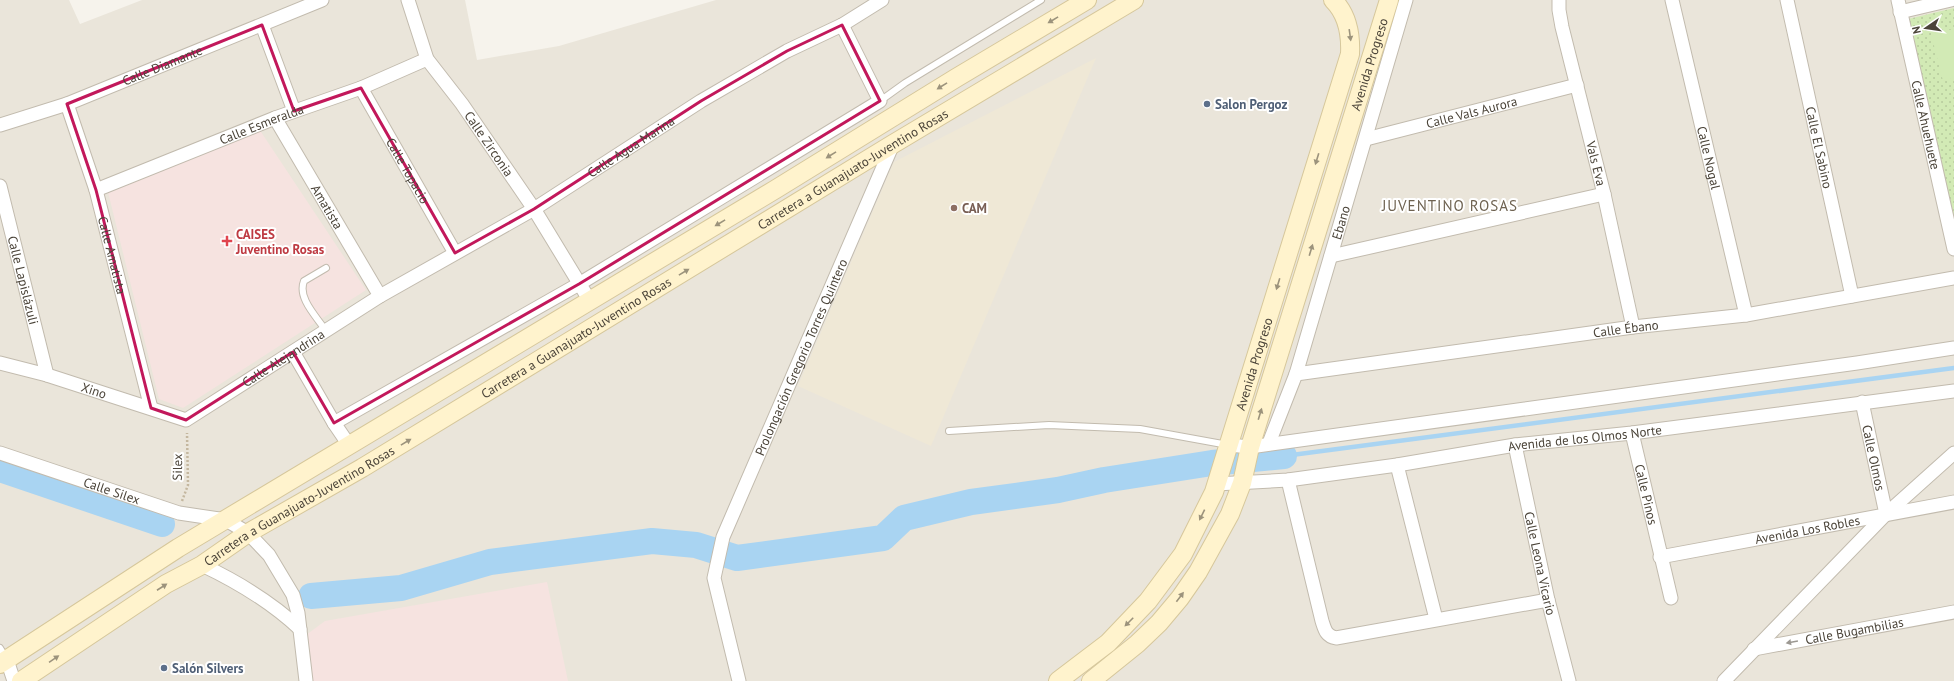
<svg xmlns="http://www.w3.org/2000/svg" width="1954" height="681" font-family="'PT Sans',sans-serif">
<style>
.residential{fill:#eae5da}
.education{fill:#efe8d6}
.medical{fill:#f6e3e0}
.green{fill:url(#green-dots)}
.pitch{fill:#d2eab5}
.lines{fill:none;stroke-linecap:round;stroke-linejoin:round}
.stream{stroke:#a9d4f2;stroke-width:4.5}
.river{stroke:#a9d4f2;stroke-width:26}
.service-casing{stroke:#c2bbae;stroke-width:8}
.minor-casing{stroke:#c2bbae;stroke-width:15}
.secondary-casing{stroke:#d6c79b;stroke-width:20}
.path{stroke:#c4b79f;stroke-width:2.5;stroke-dasharray:2 2;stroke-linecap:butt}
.service{stroke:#fff;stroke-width:6}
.minor{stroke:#fff;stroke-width:13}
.secondary{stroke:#fff3cd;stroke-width:18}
.oneway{fill:#9c937c}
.oneway2{fill:#9c9892}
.marked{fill:none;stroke:#c2185b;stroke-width:3;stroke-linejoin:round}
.service-dot{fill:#5c6f8a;stroke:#fff;stroke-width:1.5}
.education-dot{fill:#8d6e63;stroke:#fff;stroke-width:1.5}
.health-dot{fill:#e0444e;stroke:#fff;stroke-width:1.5}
.labels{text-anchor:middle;stroke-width:4;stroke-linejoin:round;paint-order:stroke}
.street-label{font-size:13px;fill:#4b4439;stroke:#fff}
.service-label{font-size:13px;font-weight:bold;fill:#4e5e75;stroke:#fff;text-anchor:start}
.education-label{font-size:13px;font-weight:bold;fill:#785e54;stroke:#fff;text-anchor:start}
.health-label{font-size:13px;font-weight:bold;fill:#be3a42;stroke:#fff;text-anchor:start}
.quarter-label{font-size:15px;letter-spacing:1px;fill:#6e6250;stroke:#fff}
</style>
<defs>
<pattern id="green-dots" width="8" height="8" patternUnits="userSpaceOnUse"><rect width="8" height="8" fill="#d2eab5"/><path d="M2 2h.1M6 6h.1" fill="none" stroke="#b6ca9c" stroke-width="1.8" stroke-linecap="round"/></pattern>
</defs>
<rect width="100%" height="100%" fill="#f6f3ec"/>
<!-- residential -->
<path class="residential" d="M0,0H69L80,24L142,0H465L477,60L559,46L716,0H1954V681H0Z"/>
<!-- education -->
<path class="education" d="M1096,58L931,446L798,386L894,162Z"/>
<!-- medical -->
<path class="medical" d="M259,129L366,290L183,408L159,399L108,192Z
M547,582L568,681H309L302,638L325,621Z"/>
<!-- green -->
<path class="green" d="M1954,8V236L1908,19Z"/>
<!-- pitch -->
<path class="pitch" d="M1954,29V78L1943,81L1931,34Z"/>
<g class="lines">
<!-- stream -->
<path class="stream" d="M1284,456L1954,368"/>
<!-- river -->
<path class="river" d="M0,469L162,524
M311,596L401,588L490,562L652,541L696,545L737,558L883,538L904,518L971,502L1058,490L1104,480L1212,463L1284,456"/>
<defs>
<path id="service" d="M880,101L905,83L1041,0
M326,268L304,281C297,298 317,317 326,331
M949,431L1049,425L1140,429L1228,445
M0,648L6,658"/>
<g id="minor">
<path id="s1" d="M408,0L427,59L462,104L534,209L590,301"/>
<path id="s2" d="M1559,0V10L1562,27L1604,194L1633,327"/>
<path id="s3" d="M1672,0L1746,315"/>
<path id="s4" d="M1787,0L1852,296"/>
<path id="s5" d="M1898,0L1954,249"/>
<path d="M1900,12L1951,0"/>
<path d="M262,25L294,111"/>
<path id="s6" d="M361,88L455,253"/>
<path id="s7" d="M67,104L96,190L151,408"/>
<path id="s8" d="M275,118L380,296"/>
<path id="s9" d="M0,125L67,104L322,0"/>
<path id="s10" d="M1366,139L1577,85"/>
<path id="s11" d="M0,186L47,375"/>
<path id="s12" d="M96,190L275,118L361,88L427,59"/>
<path d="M1331,256L1604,194"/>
<path d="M293,352L334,423L349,445"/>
<path id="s13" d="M0,363L47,375L186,420L380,296L534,209L701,101L787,51L842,25L882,0"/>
<path id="s14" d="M1296,374L1633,327L1746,315L1954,278"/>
<path id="s15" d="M1862,402L1886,514"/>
<path d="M334,423L579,284L880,101L842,25"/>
<path id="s16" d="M1632,433L1671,598"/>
<path id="s17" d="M1269,443L1296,374L1406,0"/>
<path d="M1229,445L1250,447L1857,363L1954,348"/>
<path id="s18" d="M1515,445L1548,600L1569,681"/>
<path id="s19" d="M0,453L179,513L226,520L248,533L269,555L293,595L298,613L306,681"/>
<path d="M1397,465L1436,619"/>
<path d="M1288,480L1322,621C1325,630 1326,636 1336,638L1548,600"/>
<path id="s20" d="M1216,484L1288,480L1397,465L1515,445L1632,433L1954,391"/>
<path id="s21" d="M1660,557L1954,502"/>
<path d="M202,565C238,582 270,601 300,629"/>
<path id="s22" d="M1754,649L1954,612"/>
<path d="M7,660L14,681"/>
<path id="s23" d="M739,681L714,578L723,537L893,144"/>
<path d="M1724,681L1886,514L1954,453"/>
</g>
<g id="secondary">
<path d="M0,664L178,548L776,189L956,78L1087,0"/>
<path id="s24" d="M21,681L166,584L202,565L248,533L362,468L893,144L1134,0"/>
<path id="s25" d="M1058,681L1108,643L1148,601L1183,554L1214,492L1350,54C1351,34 1348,15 1333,0"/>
<path id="s26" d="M1091,681L1137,644L1159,623L1180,598L1198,572L1230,514L1242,483L1250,447L1389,0"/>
</g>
</defs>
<!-- service casing -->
<use href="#service" class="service-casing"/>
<!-- minor casing -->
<use href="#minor" class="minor-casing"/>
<!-- secondary casing -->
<use href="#secondary" class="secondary-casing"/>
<!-- path -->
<path class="path" d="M182,501L188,485L187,433"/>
<!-- service -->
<use href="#service" class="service"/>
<!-- minor -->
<use href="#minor" class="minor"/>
<!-- secondary -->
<use href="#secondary" class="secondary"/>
</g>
<!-- one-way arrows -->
<defs><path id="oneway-solid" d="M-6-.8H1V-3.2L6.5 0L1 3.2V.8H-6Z"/></defs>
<g class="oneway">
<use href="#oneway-solid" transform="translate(1053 20) rotate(149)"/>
<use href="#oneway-solid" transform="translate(1350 35) rotate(82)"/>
<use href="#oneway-solid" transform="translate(942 86) rotate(148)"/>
<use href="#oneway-solid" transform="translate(831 155) rotate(148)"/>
<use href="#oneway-solid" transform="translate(1317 159) rotate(107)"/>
<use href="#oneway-solid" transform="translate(720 223) rotate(149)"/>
<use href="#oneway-solid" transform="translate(1311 250) rotate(-73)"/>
<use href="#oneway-solid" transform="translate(684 272) rotate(-31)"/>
<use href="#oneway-solid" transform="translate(1278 284) rotate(107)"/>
<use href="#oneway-solid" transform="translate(1260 414) rotate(-73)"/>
<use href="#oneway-solid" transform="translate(406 442) rotate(-31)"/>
<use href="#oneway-solid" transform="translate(1202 515) rotate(116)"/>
<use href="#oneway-solid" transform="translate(162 587) rotate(-33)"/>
<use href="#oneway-solid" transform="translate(1180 597) rotate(-53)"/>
<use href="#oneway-solid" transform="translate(1129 622) rotate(135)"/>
<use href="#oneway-solid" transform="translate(54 659) rotate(-34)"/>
</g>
<use class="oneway2" href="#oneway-solid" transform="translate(1792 642) rotate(170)"/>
<!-- marked area -->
<path class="marked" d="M262,25L294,111L361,88L455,253L534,209L701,101L787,51L842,25L880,101L579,284L334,423L293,352L186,420L151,408L96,190L67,104Z"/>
<!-- markers -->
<g class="service-dot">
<circle cx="1207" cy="104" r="4"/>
<circle cx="164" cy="668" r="4"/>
</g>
<circle class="education-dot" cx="954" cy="208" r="4"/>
<path class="health-dot" d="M225 235h4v4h4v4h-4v4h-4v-4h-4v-4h4z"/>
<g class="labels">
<!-- street labels -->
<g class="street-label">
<text dy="5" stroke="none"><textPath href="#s26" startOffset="691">Avenida Progreso</textPath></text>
<text dy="5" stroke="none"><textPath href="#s9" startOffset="173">Calle Diamante</textPath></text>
<text dy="5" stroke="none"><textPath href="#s10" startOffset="109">Calle Vals Aurora</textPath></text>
<text dy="5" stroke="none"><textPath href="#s12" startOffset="178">Calle Esmeralda</textPath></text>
<text dy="5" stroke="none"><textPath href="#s5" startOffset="128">Calle Ahuehuete</textPath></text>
<text dy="5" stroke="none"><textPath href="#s1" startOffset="167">Calle Zirconia</textPath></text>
<text dy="5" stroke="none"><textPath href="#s13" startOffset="717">Calle Agua Marina</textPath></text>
<text dy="5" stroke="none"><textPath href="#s4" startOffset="151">Calle El Sabino</textPath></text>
<text dy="5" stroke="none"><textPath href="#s3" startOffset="162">Calle Nogal</textPath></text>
<text dy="5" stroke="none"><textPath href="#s2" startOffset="168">Vals Eva</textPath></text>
<text dy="5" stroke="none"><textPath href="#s24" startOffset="977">Carretera a Guanajuato-Juventino Rosas</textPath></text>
<text dy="5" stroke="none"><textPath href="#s6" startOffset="95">Calle Topacio</textPath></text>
<text dy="5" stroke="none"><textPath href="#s8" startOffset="103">Amatista</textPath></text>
<text dy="5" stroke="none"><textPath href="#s17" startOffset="232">Ebano</textPath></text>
<text dy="5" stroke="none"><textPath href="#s7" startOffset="158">Calle Amatista</textPath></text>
<text dy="5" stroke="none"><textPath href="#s11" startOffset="97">Calle Lapislázuli</textPath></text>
<text dy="5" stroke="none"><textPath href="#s14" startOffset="333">Calle Ébano</textPath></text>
<text dy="5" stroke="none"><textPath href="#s24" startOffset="653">Carretera a Guanajuato-Juventino Rosas</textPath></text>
<text dy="5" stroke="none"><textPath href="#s23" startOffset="344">Prolongación Gregorio Torres Quintero</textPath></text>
<text dy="5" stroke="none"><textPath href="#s13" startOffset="310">Calle Alejandrina</textPath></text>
<text dy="5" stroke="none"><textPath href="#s25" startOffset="383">Avenida Progreso</textPath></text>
<text dy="5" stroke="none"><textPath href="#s13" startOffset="98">Xino</textPath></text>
<text dy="5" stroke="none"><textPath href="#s20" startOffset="372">Avenida de los Olmos Norte</textPath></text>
<text dy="5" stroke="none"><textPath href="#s15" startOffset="57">Calle Olmos</textPath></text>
<text transform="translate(177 467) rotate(-89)" y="5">Silex</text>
<text dy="5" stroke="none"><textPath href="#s19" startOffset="118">Calle Silex</textPath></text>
<text dy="5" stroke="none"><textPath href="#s16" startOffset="63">Calle Pinos</textPath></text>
<text dy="5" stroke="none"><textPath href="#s24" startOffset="329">Carretera a Guanajuato-Juventino Rosas</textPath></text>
<text dy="5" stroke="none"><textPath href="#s21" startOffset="150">Avenida Los Robles</textPath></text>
<text dy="5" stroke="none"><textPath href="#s18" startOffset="121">Calle Leona Vicario</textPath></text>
<text dy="5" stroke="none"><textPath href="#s22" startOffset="102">Calle Bugambilias</textPath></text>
</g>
<!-- service labels -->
<g class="service-label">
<text x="1215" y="109">Salon Pergoz</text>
<text x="172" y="673">Salón Silvers</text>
</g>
<!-- education labels -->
<g class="education-label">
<text x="962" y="213">CAM</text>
</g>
<!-- health labels -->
<g class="health-label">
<text x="236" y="239">CAISES<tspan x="236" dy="15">Juventino Rosas</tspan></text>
</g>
<!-- quarter labels -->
<g class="quarter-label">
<text x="1450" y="211">JUVENTINO ROSAS</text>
</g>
</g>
<!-- north arrow -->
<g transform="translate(1926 28) rotate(257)" stroke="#ffffff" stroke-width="3" paint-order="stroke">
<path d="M0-3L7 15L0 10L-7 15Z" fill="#4b4439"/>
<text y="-6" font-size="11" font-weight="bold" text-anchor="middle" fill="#4b4439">N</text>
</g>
</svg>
